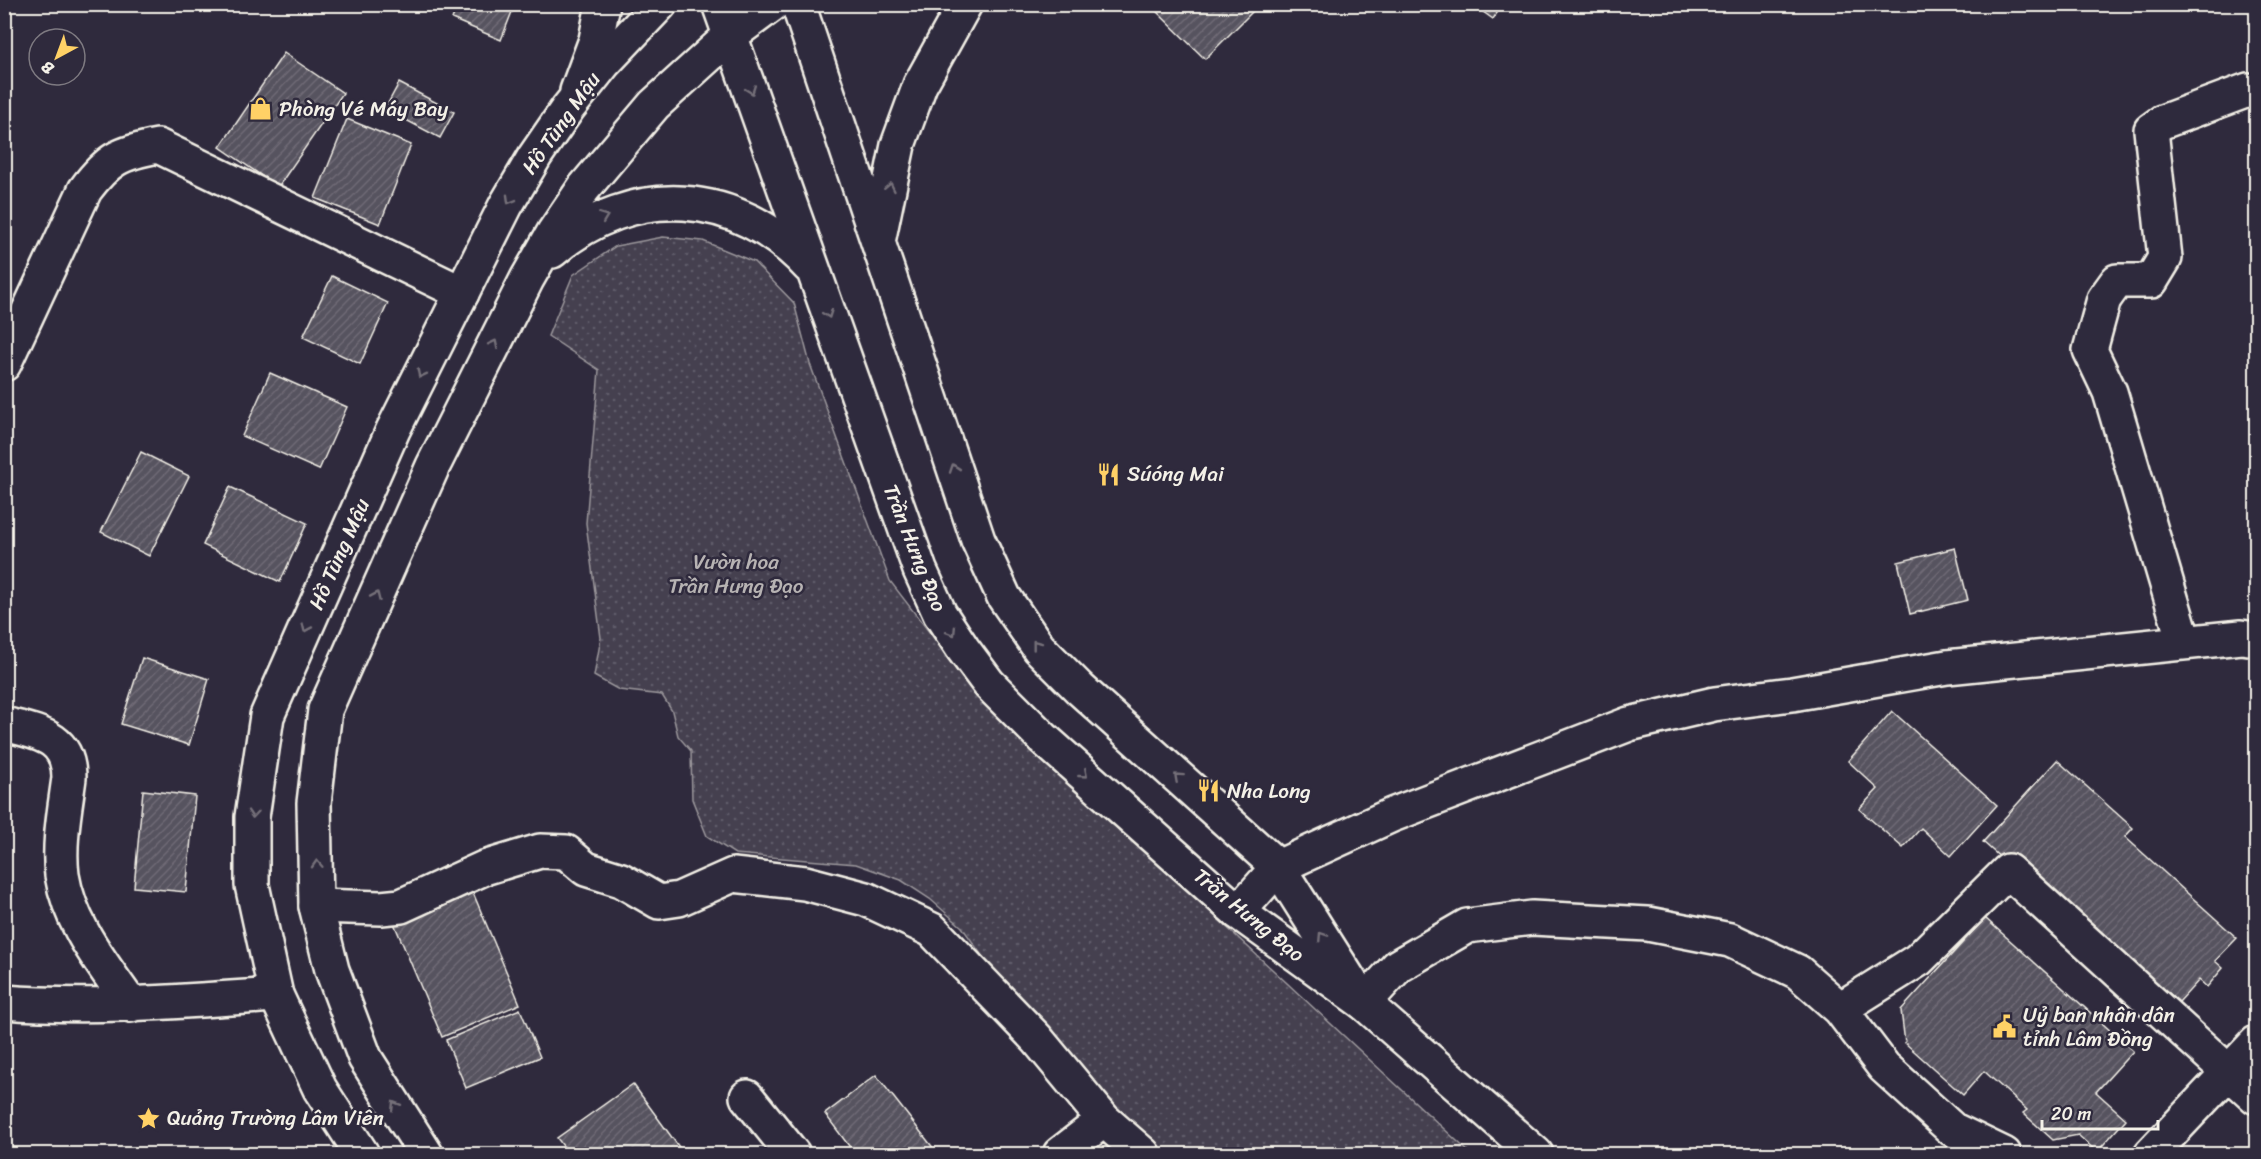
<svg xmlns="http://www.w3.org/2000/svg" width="2261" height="1159" font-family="Sriracha,sans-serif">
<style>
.park{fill:url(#park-dots);stroke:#9c989c;stroke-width:1.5}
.building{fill:url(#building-hatch);stroke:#f4f1e8;stroke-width:1.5}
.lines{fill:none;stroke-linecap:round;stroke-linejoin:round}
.minor-casing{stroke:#f4f1e8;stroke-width:38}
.major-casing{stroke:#f4f1e8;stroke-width:38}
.minor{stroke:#2f2a3d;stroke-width:33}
.major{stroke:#2f2a3d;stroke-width:33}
.oneway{stroke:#747079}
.labels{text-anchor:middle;stroke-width:5;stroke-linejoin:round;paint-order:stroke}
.poi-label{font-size:21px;fill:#f4f1e8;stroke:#2f2a3d;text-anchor:start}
.street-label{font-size:21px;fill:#f4f1e8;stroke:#2f2a3d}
.park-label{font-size:21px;fill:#b7b3b3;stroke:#2f2a3d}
</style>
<defs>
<pattern id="park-dots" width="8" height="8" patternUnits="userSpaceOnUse" patternTransform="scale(1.5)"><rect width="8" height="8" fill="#454050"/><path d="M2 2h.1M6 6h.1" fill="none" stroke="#605c69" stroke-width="1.8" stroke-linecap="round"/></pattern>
<pattern id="building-hatch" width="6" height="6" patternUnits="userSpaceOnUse" patternTransform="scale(1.5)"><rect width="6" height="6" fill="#56525f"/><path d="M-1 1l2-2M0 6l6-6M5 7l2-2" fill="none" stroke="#6f6b76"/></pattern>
</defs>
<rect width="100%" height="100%" fill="#2f2a3d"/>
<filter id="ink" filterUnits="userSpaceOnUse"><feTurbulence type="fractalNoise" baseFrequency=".0167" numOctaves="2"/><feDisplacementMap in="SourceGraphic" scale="12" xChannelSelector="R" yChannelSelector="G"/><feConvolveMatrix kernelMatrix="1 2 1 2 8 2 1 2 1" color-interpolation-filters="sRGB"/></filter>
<g filter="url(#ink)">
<!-- park -->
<path class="park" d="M663,237L703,241L754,262L794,303L810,364L890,581L979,697L1471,1154H1162L1117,1115L992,970L962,927L930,899L901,880L856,864L735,854L707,836L692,799L691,751L678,736L672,711L662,695L619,690L594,676L601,638L586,523L599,370L548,336L573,275L616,246Z"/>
<!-- building -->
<path class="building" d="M458,4H515L501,40L452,19Z
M1155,4H1260L1205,59L1152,7Z
M1472,4H1503L1493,19Z
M284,53L343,93L278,187L220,147Z
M399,83L454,112L440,138L385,109Z
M347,119L411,145L380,224L315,198Z
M332,276L388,303L360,364L303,337Z
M270,373L347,407L319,470L242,436Z
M141,452L189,476L149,556L101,532Z
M230,487L307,523L280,582L203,545Z
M1955,548L1968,600L1910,614L1898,562Z
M142,658L209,679L189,745L121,724Z
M1892,711L1997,805L1951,856L1921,828L1903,848L1859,809L1878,789L1848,761Z
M2057,760L2133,828L2125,837L2237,938L2215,961L2223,968L2207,987L2199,980L2179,1002L2169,993L2160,1002L2121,967L2129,957L2067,901L2059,910L1983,842Z
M143,790L195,796L186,892L134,887Z
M471,888L520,1004L442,1037L393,921Z
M1985,918L2133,1051L2096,1092L2126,1119L2097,1152L2078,1135L2053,1140L2023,1113L2027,1110L1984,1071L1963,1095L1905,1043L1901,1010Z
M520,1009L540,1057L466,1088L446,1040Z
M876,1075L938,1154H855L825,1114Z
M633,1084L684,1154H569L557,1138Z"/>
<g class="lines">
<defs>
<path id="minor" d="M577,91L596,40L603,4
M4,364L85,190C108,159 120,153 158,146L462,293
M2184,642L2110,392L2090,350L2104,299L2117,281H2151L2165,258L2151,130L2162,122L2248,90
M4,724C38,733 69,736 69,778C65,808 58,844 62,875C70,925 103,964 131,1005
M316,906L381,908L401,906L484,868L540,851L566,852L586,869L621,880L659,902L679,899L733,875L805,883L866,899L932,930L1037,1039L1104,1120L1143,1154
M1238,912L1278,867L1392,815L1629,724L1714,704L1792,694L1947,667L2241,637L2256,639
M4,1002C96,1009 185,1001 276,995
M1364,1003L1398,966L1467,926L1532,918L1648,924L1730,940L1798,972L1840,1009L1884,1067L1952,1129L2004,1154
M1840,1009L1918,960L2008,871L2256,1097
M747,1097L793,1154
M1060,1154L1104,1120
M2151,1154L2256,1043"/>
<path id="major" d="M719,4L920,570L940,614L963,649L989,684L1043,738L1238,912L1364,1003L1536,1154
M798,4L978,540L1004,597L1039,648L1080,689L1278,867L1355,989
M878,242L898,145L920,85L965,4
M552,251C633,181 737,188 810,267
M362,1154L320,1089L276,995L252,885V817L267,716L393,430L506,205L535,156L568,108L604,63L660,4
M426,1154L365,1058L332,970L316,906L314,803L325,710L433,466L527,279L554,232L584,188L654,105L731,35L773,4"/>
</defs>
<!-- minor casing -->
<use href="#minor" class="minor-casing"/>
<!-- major casing -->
<use href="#major" class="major-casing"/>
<!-- minor -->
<use href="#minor" class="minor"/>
<!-- major -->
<use href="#major" class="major"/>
</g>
<!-- one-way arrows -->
<defs><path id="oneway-chevron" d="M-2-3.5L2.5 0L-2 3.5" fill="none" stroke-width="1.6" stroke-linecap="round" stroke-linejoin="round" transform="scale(1.5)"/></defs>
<g class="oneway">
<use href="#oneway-chevron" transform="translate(751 90) rotate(70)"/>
<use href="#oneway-chevron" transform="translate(890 187) rotate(-78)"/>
<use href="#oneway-chevron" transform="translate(510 200) rotate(120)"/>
<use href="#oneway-chevron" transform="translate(604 217) rotate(-21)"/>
<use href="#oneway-chevron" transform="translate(828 314) rotate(70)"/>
<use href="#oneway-chevron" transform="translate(494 344) rotate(-63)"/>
<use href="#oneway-chevron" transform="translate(421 374) rotate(117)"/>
<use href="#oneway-chevron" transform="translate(954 468) rotate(-109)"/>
<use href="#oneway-chevron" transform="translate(376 596) rotate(-66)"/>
<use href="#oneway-chevron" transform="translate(306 628) rotate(114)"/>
<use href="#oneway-chevron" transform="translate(952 632) rotate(58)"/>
<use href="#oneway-chevron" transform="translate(1036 644) rotate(-128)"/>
<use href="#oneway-chevron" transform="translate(1084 774) rotate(41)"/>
<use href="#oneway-chevron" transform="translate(1178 777) rotate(-138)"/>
<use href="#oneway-chevron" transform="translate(253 814) rotate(95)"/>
<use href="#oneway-chevron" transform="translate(317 864) rotate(-93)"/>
<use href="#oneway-chevron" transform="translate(1322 936) rotate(-123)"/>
<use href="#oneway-chevron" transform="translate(395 1105) rotate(-122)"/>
</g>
</g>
<!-- icons -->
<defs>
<symbol id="shop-bare" viewBox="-9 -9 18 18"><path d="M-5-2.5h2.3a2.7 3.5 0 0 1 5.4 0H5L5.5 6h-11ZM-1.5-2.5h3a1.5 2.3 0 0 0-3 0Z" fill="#ffd166" stroke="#2f2a3d" stroke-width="2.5" paint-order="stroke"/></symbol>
<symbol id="restaurant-bare" viewBox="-9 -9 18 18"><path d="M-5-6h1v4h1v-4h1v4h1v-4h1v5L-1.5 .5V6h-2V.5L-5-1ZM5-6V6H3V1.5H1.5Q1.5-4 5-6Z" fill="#ffd166" stroke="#2f2a3d" stroke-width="2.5" paint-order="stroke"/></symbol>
<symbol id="civic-bare" viewBox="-9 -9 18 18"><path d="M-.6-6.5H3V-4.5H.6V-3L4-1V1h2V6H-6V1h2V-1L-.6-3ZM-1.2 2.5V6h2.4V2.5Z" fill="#ffd166" stroke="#2f2a3d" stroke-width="2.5" paint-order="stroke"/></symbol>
<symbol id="sight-bare" viewBox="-9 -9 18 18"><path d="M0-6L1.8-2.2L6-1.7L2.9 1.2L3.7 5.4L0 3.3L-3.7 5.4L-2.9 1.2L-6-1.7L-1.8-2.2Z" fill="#ffd166" stroke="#2f2a3d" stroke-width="2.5" paint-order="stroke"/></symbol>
</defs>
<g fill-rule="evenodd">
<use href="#shop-bare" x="244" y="92" width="33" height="33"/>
<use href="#restaurant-bare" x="1092" y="458" width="33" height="33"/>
<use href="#restaurant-bare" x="1192" y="774" width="33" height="33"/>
<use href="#civic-bare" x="1988" y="1010" width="33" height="33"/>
<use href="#sight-bare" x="132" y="1102" width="33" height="33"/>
</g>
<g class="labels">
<!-- poi labels -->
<g class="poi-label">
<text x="279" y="116">Phòng Vé Máy Bay</text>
<text x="1127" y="481">Súóng Mai</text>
<text x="1227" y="798">Nha Long</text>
<text x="2023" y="1022">Uỷ ban nhân dân<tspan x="2023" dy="24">tỉnh Lâm Đồng</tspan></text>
<text x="167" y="1125">Quảng Trường Lâm Viên</text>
</g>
<!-- street labels -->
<g class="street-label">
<text transform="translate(561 123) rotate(-55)" y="7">Hồ Tùng Mậu</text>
<text transform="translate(915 548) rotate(68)" y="7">Trần Hưng Đạo</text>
<text transform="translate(339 554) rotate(-66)" y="7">Hồ Tùng Mậu</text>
<text transform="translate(1249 915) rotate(39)" y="7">Trần Hưng Đạo</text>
</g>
<!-- park labels -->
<g class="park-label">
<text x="736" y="569">Vườn hoa<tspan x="736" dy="24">Trần Hưng Đạo</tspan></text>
</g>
</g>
<!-- margin -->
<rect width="2261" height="1159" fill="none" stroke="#2f2a3d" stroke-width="24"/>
<rect x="12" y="12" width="2237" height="1135" fill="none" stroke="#f4f1e8" stroke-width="2" filter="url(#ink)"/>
<!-- north arrow -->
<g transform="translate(57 57) rotate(221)"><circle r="28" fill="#2f2a3d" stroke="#7e7a81" stroke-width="1.5"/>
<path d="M0-4.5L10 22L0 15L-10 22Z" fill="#ffd166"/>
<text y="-9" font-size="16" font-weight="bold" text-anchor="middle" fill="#f4f1e8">B</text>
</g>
<!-- scale -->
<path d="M2042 1120v9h116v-9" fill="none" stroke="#f4f1e8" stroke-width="3"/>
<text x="2051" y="1120" font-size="18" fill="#f4f1e8" stroke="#2f2a3d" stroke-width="4.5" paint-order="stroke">20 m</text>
</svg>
